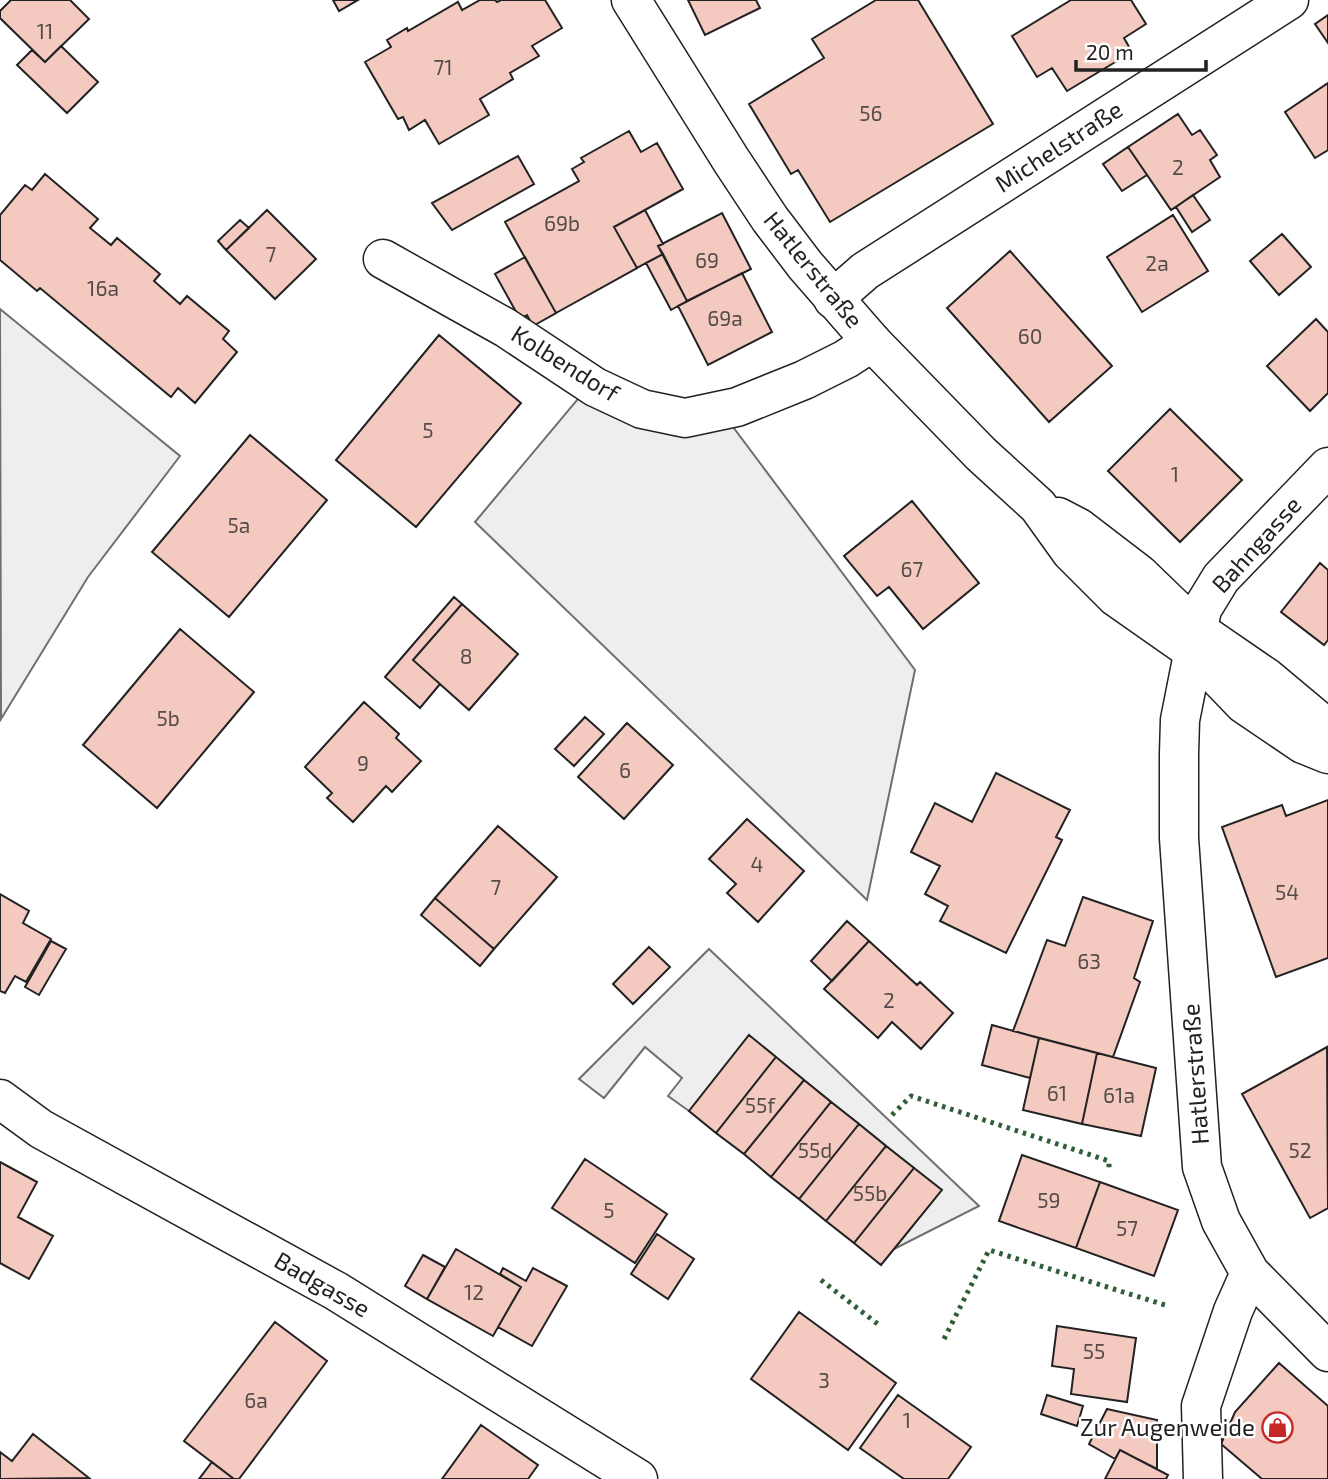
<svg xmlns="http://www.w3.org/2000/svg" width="1328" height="1479" font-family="'Exo 2',sans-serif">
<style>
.green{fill:#eee;stroke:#6f6f6f;stroke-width:2}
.building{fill:#f3c9c0;stroke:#222;stroke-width:2}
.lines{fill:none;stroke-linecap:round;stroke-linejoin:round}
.minor-casing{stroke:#222;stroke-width:41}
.tertiary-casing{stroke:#222;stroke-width:41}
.minor{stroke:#fff;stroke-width:38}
.tertiary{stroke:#fff;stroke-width:38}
.hedge{stroke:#2f5e38;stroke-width:5;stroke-dasharray:3.5 5;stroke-linecap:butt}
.labels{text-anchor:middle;stroke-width:5;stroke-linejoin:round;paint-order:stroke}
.number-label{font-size:21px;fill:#564c4a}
.street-label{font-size:24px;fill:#222;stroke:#fff}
.poi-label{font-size:24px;fill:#222;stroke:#fff;text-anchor:end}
</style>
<rect width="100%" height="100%" fill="#fff"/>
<!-- green -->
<path class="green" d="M0,309L180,456L88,577L1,719Z
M582,394L733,427L915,670L867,900L475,522Z
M709,949L979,1206L894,1249L941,1190L749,1036L689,1111L668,1096L682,1078L645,1047L604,1098L579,1079Z"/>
<!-- building -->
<path class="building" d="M11,0H70L89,19L45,62L0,18V11Z
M333,0H358L339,11Z
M480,0H495L497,2L501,0H545L562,28L532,46L539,56L510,73L513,79L480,99L489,115L439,144L425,120L409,130L403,117L398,119L365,62L391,47L387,40L407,28L408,31L458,2L462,10Z
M688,0H756L760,8L705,35Z
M876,0H918L993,124L830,222L798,170L791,174L749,104L824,58L812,39Z
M1071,0H1131L1146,24L1124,38L1132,52L1067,91L1052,68L1037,77L1012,36Z
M1328,15V43L1315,24Z
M61,46L98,82L67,113L17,65L32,50L45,62Z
M1328,83V150L1315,158L1285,112Z
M1178,114L1192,135L1200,130L1217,155L1210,160L1220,177L1171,210L1128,147Z
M629,131L641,152L657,143L683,189L614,227L637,268L556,313L505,222L579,181L572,169L584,162L581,158Z
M1128,147L1147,175L1122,191L1103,164Z
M518,156L534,184L452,230L432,203Z
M45,174L98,219L90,228L111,245L117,238L160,274L154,281L180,304L187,296L229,331L223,339L237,352L195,403L178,388L171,397L40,288L37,291L0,260V215L25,185L32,190Z
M1193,195L1210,220L1192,232L1176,207Z
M267,210L316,259L275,299L226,250Z
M645,210L663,244L658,246L663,254L637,268L614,227Z
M722,213L751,269L687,301L658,246Z
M1173,215L1208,271L1142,312L1107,257Z
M240,220L249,228L226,250L218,241Z
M1282,234L1311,267L1279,295L1250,261Z
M1010,251L1112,366L1049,422L947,308Z
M663,254L687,301L671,310L646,263Z
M525,257L556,313L533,326L527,315L520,319L495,274Z
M742,273L772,332L708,365L678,306Z
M1316,319L1328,332V393L1310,411L1267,366Z
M439,335L521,403L416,527L336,460Z
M1170,409L1242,480L1180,542L1108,471Z
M250,435L327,500L229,617L152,552Z
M912,501L979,583L923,629L889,587L877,596L844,556Z
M1320,563L1328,570V640L1324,645L1281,612Z
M454,597L462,604L413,660L440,684L420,708L385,677Z
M462,604L518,654L469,710L413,660Z
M180,629L254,692L157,808L83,745Z
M364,702L399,734L396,738L421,761L392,792L386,786L353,822L327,798L332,793L305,767Z
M585,717L604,734L574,766L555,749Z
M627,723L673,765L624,819L578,777Z
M996,773L1070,810L1056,837L1062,840L1006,953L940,921L948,906L925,894L940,866L911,852L935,803L972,822Z
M1328,800V958L1276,977L1222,827L1282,805L1286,816Z
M747,819L804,871L758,922L727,893L736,884L709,859Z
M498,826L557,877L494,949L435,898Z
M0,894L29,911L23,923L51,939L26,982L15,976L5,993L0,991Z
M1083,897L1153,921L1134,978L1140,982L1113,1057L1013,1031L1047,940L1065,946Z
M435,898L494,949L480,966L421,915Z
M847,921L869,941L832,981L811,961Z
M51,941L66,949L39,995L25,987Z
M869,941L917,985L920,982L953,1013L921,1049L892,1022L878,1038L824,989Z
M649,947L670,967L633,1004L613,984Z
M992,1025L1039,1038L1030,1078L982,1065Z
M749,1035L776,1057L716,1133L689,1111Z
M1039,1038L1097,1053L1082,1124L1023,1110Z
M1327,1047L1328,1208L1310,1218L1242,1094Z
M1097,1053L1156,1068L1141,1136L1082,1124Z
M776,1057L804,1080L744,1154L716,1133Z
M804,1080L831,1102L771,1177L744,1154Z
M831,1102L859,1124L799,1199L771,1177Z
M859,1124L886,1146L826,1221L799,1199Z
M886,1146L914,1168L854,1243L826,1221Z
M1022,1155L1100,1182L1076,1248L999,1221Z
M585,1159L667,1214L635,1263L552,1208Z
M0,1162L37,1182L18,1217L53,1236L29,1279L0,1263Z
M914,1168L942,1190L881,1265L854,1243Z
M1100,1182L1178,1210L1154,1276L1076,1248Z
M657,1234L694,1259L668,1299L631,1274Z
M456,1249L521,1287L493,1336L427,1299Z
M423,1255L445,1267L427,1299L405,1286Z
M503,1268L526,1281L533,1268L567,1286L532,1346L498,1327L521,1287L500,1274Z
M799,1312L896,1383L848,1450L751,1379Z
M275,1322L327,1361L239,1479H234L184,1441Z
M1057,1326L1136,1338L1127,1402L1071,1394L1074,1369L1052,1366Z
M1279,1363L1328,1406V1479H1262L1221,1444L1235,1412Z
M898,1395L971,1447L948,1479H904L860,1448Z
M1047,1395L1083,1406L1077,1426L1041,1414Z
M1107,1409L1157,1420V1469L1120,1450L1115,1459L1089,1444Z
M481,1425L538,1465L528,1479H442Z
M33,1434L89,1478L0,1479V1452L12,1461Z
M1120,1450L1168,1475L1166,1479H1105Z
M212,1462L234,1479H199Z"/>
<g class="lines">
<defs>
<path id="minor" d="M383,259L506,328L595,387L642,409L685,418L737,407L804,380L846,359L872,342
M833,299L865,271L1289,0
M1328,467L1221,578L1202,609L1180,720L1179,754V838L1202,1167L1221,1221L1250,1273L1328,1352
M0,1099L41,1129L336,1291L638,1479
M1203,1479L1201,1406L1233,1311L1250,1273"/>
<path id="tertiary" d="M631,0L731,160L770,219L805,265L872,342L981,454L1038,506L1071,552L1116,597L1193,651L1244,704L1303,744L1328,754
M1058,517L1079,528L1139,574L1197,630L1267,678L1328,729"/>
</defs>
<!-- minor casing -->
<use href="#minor" class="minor-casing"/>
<!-- tertiary casing -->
<use href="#tertiary" class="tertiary-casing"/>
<!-- minor -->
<use href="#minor" class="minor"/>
<!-- tertiary -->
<use href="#tertiary" class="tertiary"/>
<!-- hedge -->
<path class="hedge" d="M892,1115L911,1096L1109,1161V1172
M821,1280L879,1325
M944,1339L989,1250L1168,1306"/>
</g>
<!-- icons -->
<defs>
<symbol id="shop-ring" viewBox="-11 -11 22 22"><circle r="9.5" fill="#fff" stroke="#c62828" stroke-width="1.5"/><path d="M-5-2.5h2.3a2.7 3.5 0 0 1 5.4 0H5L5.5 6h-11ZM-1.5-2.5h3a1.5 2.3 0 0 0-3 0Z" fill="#c62828"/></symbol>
</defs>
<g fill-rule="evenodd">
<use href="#shop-ring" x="1260" y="1410" width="35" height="35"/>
</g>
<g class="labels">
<!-- number labels -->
<g class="number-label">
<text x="45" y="39">11</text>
<text x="443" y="75">71</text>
<text x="871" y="121">56</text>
<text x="1178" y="175">2</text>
<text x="562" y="231">69b</text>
<text x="271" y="262">7</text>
<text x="707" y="268">69</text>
<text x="1157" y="271">2a</text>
<text x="103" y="296">16a</text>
<text x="725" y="326">69a</text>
<text x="1030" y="344">60</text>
<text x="428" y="438">5</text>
<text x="1175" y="482">1</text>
<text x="239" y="533">5a</text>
<text x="912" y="577">67</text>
<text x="466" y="664">8</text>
<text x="168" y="726">5b</text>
<text x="363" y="771">9</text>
<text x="625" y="778">6</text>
<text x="757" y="872">4</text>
<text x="496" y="895">7</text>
<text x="1287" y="900">54</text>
<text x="1089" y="969">63</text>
<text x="889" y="1008">2</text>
<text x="1057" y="1101">61</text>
<text x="1119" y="1103">61a</text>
<text x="760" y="1113">55f</text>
<text x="815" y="1158">55d</text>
<text x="1300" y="1158">52</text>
<text x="870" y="1201">55b</text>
<text x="1049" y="1208">59</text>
<text x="609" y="1218">5</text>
<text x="1127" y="1236">57</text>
<text x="474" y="1300">12</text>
<text x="1094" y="1359">55</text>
<text x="824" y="1388">3</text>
<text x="256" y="1408">6a</text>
<text x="907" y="1428">1</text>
</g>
<!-- street labels -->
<g class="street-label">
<text transform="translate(1059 147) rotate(-33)" y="8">Michelstraße</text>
<text transform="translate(813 270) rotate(51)" y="8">Hatlerstraße</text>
<text transform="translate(565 364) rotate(32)" y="8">Kolbendorf</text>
<text transform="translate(1257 545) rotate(-48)" y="8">Bahngasse</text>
<text transform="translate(1196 1074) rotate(-94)" y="8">Hatlerstraße</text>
<text transform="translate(322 1285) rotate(30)" y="8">Badgasse</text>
</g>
<!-- poi labels -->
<g class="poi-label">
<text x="1255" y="1436">Zur Augenweide</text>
</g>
</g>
<!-- scale -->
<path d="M1076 60v10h130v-10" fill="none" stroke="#222222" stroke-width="3.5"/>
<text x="1086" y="60" font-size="21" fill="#222222" stroke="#ffffff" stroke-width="5" paint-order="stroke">20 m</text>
</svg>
